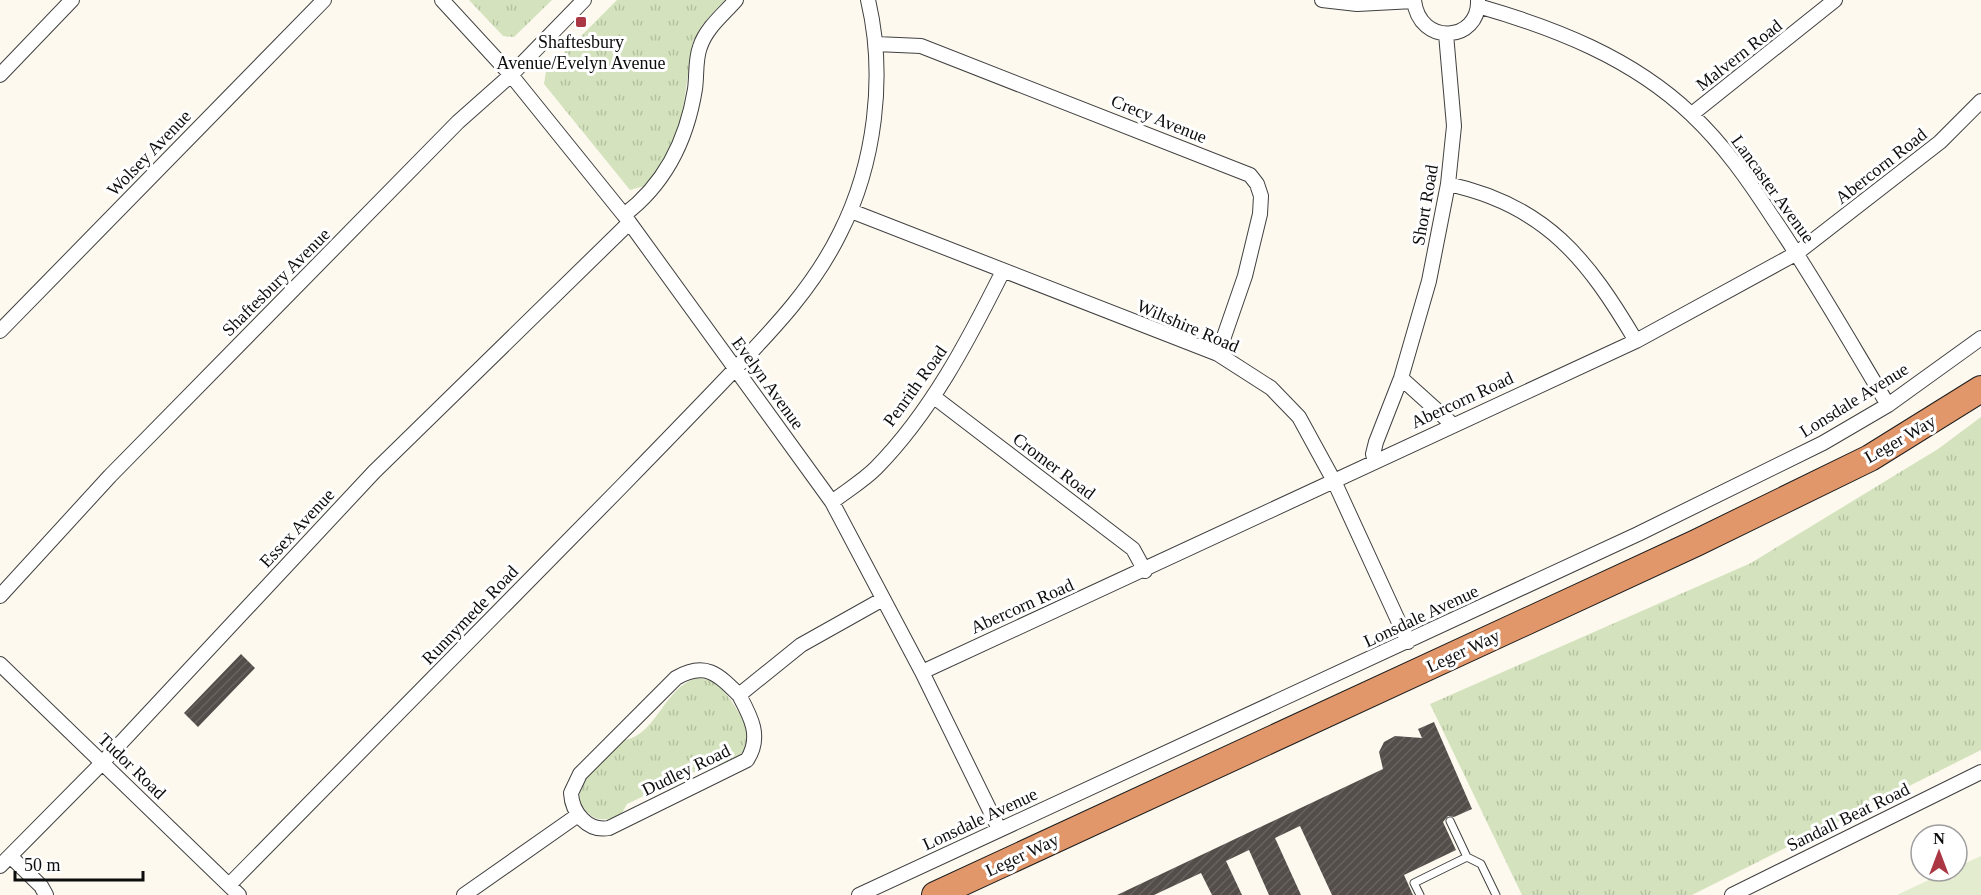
<svg xmlns="http://www.w3.org/2000/svg" width="1981" height="895" font-family="'Times New Roman',serif">
<style>
.grass{fill:url(#grass-tufts)}
.pitch{fill:#e3ecce}
.building{fill:url(#building-hatch)}
.lines{fill:none;stroke-linecap:round;stroke-linejoin:round}
.lane-casing{stroke:#404040;stroke-width:9}
.street-casing{stroke:#404040;stroke-width:16}
.highway-casing{stroke:#1e1e1e;stroke-width:28}
.lane{stroke:#fff;stroke-width:7}
.street{stroke:#fff;stroke-width:14}
.highway{stroke:#e19769;stroke-width:26}
.poi-dot{fill:#ab3745;stroke:#fff;stroke-width:2}
.labels{text-anchor:middle;stroke-width:6;stroke-linejoin:round;paint-order:stroke}
.poi-label{font-size:18px;fill:#0d0d0d;stroke:#fff}
.street-label{font-size:18px;fill:#0d0d0d;stroke:#fff}
</style>
<defs>
<pattern id="grass-tufts" width="24" height="20" patternUnits="userSpaceOnUse" patternTransform="scale(1.5)"><rect width="24" height="20" fill="#d4e3bd"/><path d="M3 7l-1-3M5 7V3M7 7l1-3M15 17l-1-3M17 17v-4M19 17l1-3" fill="none" stroke="#b5c2a1"/></pattern>
<pattern id="building-hatch" width="6" height="6" patternUnits="userSpaceOnUse" patternTransform="scale(1.5)"><rect width="6" height="6" fill="#544e4b"/><path d="M-1 1l2-2M0 6l6-6M5 7l2-2" fill="none" stroke="#686360"/></pattern>
</defs>
<rect width="100%" height="100%" fill="#fdf9ef"/>
<!-- grass -->
<path class="grass" d="M469,0H552L514,37L503,36Z
M617,0H725L702,25L693,42L681,121L674,142L648,185L630,190L544,84L546,71Z
M1981,417V750L1692,895H1522L1430,704L1751,563L1938,449Z
M697,678C701,679 706,679 711,681C725,687 750,725 748,740C746,754 733,761 722,766L713,763L627,804L621,815C600,823 590,821 579,800L582,781L625,740C657,734 665,686 697,678Z"/>
<!-- pitch -->
<path class="pitch" d="M1981,856V895H1897L1948,871H1957V867Z"/>
<!-- building -->
<path class="building" d="M241,654L255,668L198,727L184,713Z
M1434,722L1472,809L1454,817L1448,816L1443,822L1456,850L1404,875L1413,895H1332L1300,826L1275,838L1301,895H1269L1249,850L1226,861L1242,895H1212L1201,873L1154,895H1117L1383,769L1379,752L1384,742L1395,736L1422,738L1418,729Z"/>
<g class="lines">
<defs>
<path id="lane" d="M1450,821L1467,857L1481,864L1496,895
M1420,895L1414,883L1467,857"/>
<path id="street" d="M442,0L511,75L624,215L832,502L922,672L999,829
M1322,0L1357,4L1414,1
M1414,0C1419,47 1480,42 1478,0
M1478,6C1555,28 1632,58 1691,114C1724,145 1749,181 1773,218C1814,278 1850,342 1888,405
M876,44L921,46L1250,175L1257,184L1261,196L1260,214L1245,276L1218,354
M0,75L72,0
M1692,114L1835,0
M1448,184C1546,205 1588,260 1636,341
M851,211L1218,354L1271,388L1299,417L1334,481L1408,642
M624,215C665,184 687,139 695,89C697,76 695,60 700,47C706,28 723,15 736,0
M0,331L324,0
M1401,378L1452,424
M934,397L1133,549L1145,571
M1375,462L1373,454L1376,442L1401,378L1429,281L1448,184L1454,126L1446,34
M832,502C846,491 863,481 876,468C931,412 968,341 1003,271
M0,596L110,476L458,122L511,75L584,0
M0,664L239,895
M922,672L1636,341L1797,253L1940,142L1981,101
M739,695C718,674 705,661 676,678L580,774L571,793C572,813 588,832 609,828L747,760C762,737 751,717 739,695L801,645L883,599
M10,856L41,886L46,895
M0,866L103,762L374,472L629,223
M229,885C360,752 490,619 621,487C660,447 698,408 736,368C776,326 814,286 840,233C875,164 886,76 868,0
M464,895L578,815
M859,895L1638,534L1823,443L1888,405L1981,338
M1732,895L1981,772"/>
<path id="highway" d="M935,895L1696,543L1870,458L1981,389"/>
</defs>
<!-- lane casing -->
<use href="#lane" class="lane-casing"/>
<!-- street casing -->
<use href="#street" class="street-casing"/>
<!-- highway casing -->
<use href="#highway" class="highway-casing"/>
<!-- lane -->
<use href="#lane" class="lane"/>
<!-- street -->
<use href="#street" class="street"/>
<!-- highway -->
<use href="#highway" class="highway"/>
</g>
<!-- markers -->
<rect class="poi-dot" x="575" y="16" width="12" height="12" rx="3"/>
<g class="labels">
<!-- poi labels -->
<g class="poi-label">
<text x="581" y="48">Shaftesbury<tspan x="581" dy="21">Avenue/Evelyn Avenue</tspan></text>
</g>
<!-- street labels -->
<g class="street-label">
<text transform="translate(1739 55) rotate(-38)" y="6">Malvern Road</text>
<text transform="translate(1159 119) rotate(22)" y="6">Crecy Avenue</text>
<text transform="translate(149 153) rotate(-46)" y="6">Wolsey Avenue</text>
<text transform="translate(1881 166) rotate(-38)" y="6">Abercorn Road</text>
<text transform="translate(1773 189) rotate(54)" y="6">Lancaster Avenue</text>
<text transform="translate(1425 205) rotate(-80)" y="6">Short Road</text>
<text transform="translate(276 282) rotate(-45)" y="6">Shaftesbury Avenue</text>
<text transform="translate(1188 326) rotate(23)" y="6">Wiltshire Road</text>
<text transform="translate(768 383) rotate(54)" y="6">Evelyn Avenue</text>
<text transform="translate(915 386) rotate(-54)" y="6">Penrith Road</text>
<text transform="translate(1462 400) rotate(-25)" y="6">Abercorn Road</text>
<text transform="translate(1854 400) rotate(-32)" y="6">Lonsdale Avenue</text>
<text transform="translate(1900 439) rotate(-30)" y="6">Leger Way</text>
<text transform="translate(1054 466) rotate(37)" y="6">Cromer Road</text>
<text transform="translate(297 528) rotate(-47)" y="6">Essex Avenue</text>
<text transform="translate(1022 606) rotate(-24)" y="6">Abercorn Road</text>
<text transform="translate(470 615) rotate(-46)" y="6">Runnymede Road</text>
<text transform="translate(1421 616) rotate(-25)" y="6">Lonsdale Avenue</text>
<text transform="translate(1463 651) rotate(-25)" y="6">Leger Way</text>
<text transform="translate(132 766) rotate(44)" y="6">Tudor Road</text>
<text transform="translate(686 770) rotate(-26)" y="6">Dudley Road</text>
<text transform="translate(1848 817) rotate(-26)" y="6">Sandall Beat Road</text>
<text transform="translate(980 819) rotate(-25)" y="6">Lonsdale Avenue</text>
<text transform="translate(1022 855) rotate(-25)" y="6">Leger Way</text>
</g>
</g>
<!-- north arrow -->
<g transform="translate(1939 853)"><circle r="28" fill="#ffffff" stroke="#9e9e9e" stroke-width="1.5"/>
<path d="M0-4.5L10 22L0 15L-10 22Z" fill="#ab3745"/>
<text y="-9" font-size="16" font-weight="bold" text-anchor="middle" fill="#0d0d0d">N</text>
</g>
<!-- scale -->
<path d="M15 871v9h128v-9" fill="none" stroke="#0d0d0d" stroke-width="3"/>
<text x="24" y="871" font-size="18" fill="#0d0d0d" stroke="#ffffff" stroke-width="4.5" paint-order="stroke">50 m</text>
</svg>
